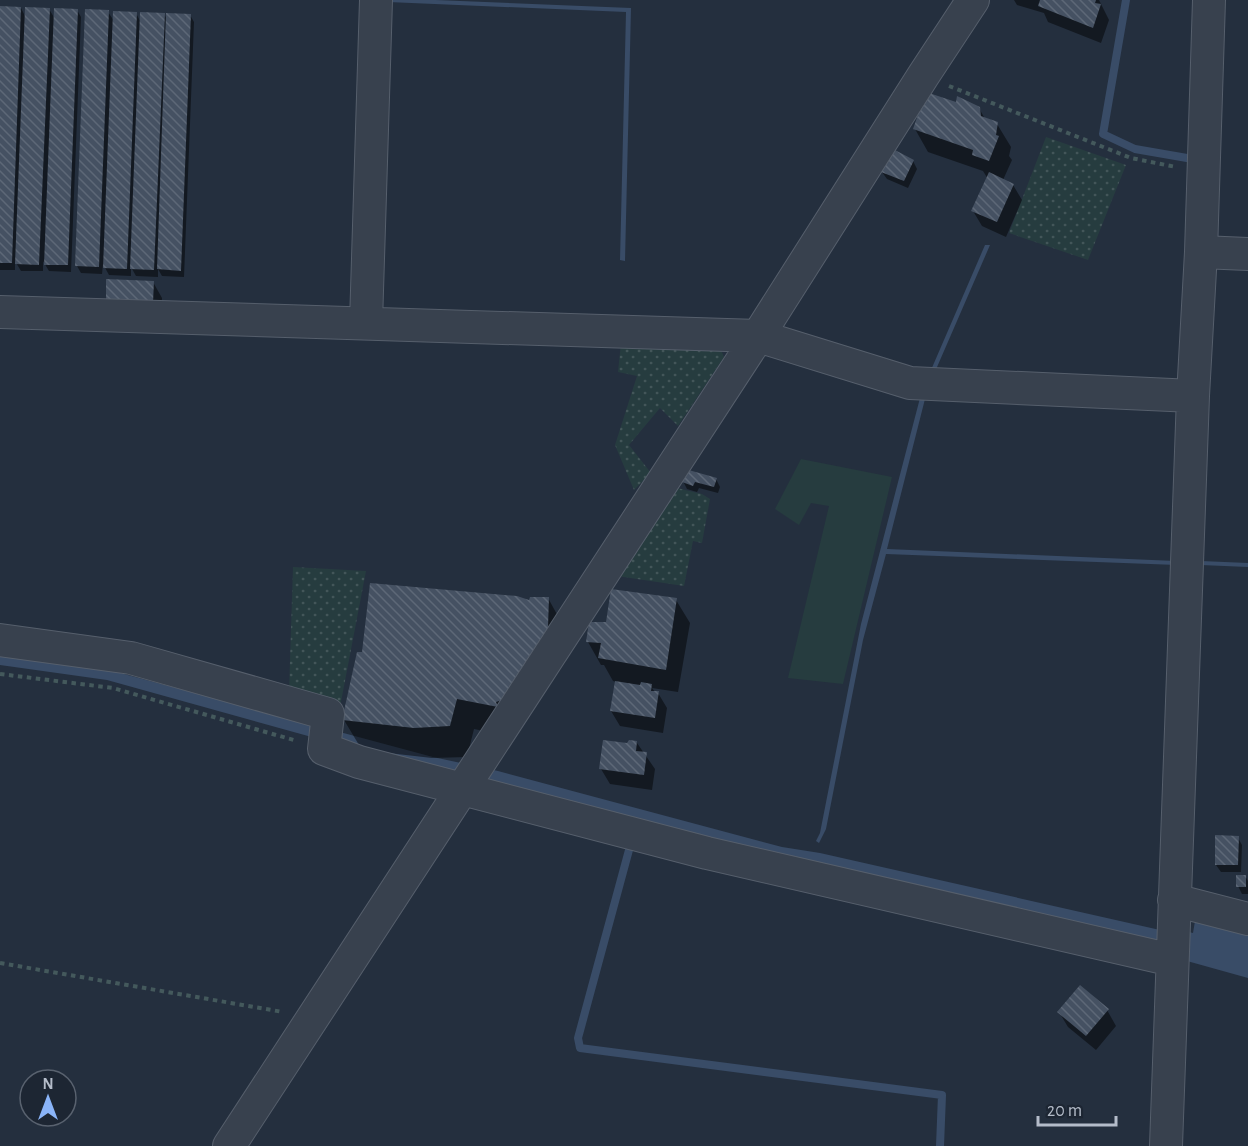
<svg xmlns="http://www.w3.org/2000/svg" width="1248" height="1146" font-family="'Alegreya Sans',sans-serif">
<style>
.grass{fill:url(#grass-dots)}
.garden{fill:#263c3f}
.water{fill:#394c67}
.shadow{fill:#0007}
.lines{fill:none;stroke-linecap:round;stroke-linejoin:round}
.stream{stroke:#394c67;stroke-width:8}
.building{fill:url(#building-back-hatch)}
.minor-casing{stroke:#565f6c;stroke-width:34}
.path{stroke:#44595c;stroke-width:4;stroke-dasharray:4.5 4.5;stroke-linecap:butt}
.minor{stroke:#38414e;stroke-width:32}
</style>
<defs>
<pattern id="grass-dots" width="8" height="8" patternUnits="userSpaceOnUse" patternTransform="scale(1.5)"><rect width="8" height="8" fill="#263c3f"/><path d="M2 2h.1M6 6h.1" fill="none" stroke="#435659" stroke-width="1.8" stroke-linecap="round"/></pattern>
<pattern id="building-back-hatch" width="6" height="6" patternUnits="userSpaceOnUse" patternTransform="scale(1.5)"><rect width="6" height="6" fill="#455162"/><path d="M-1 5l2 2M0 0l6 6M5-1l2 2" fill="none" stroke="#5d6877"/></pattern>
</defs>
<rect width="100%" height="100%" fill="#242f3e"/>
<!-- grass -->
<path class="grass" d="M1046,137L1126,165L1088,260L1009,233Z
M621,343L720,348L724,357L678,426L660,408L629,445L651,473L634,490L615,445L637,376L618,372Z
M677,488L702,494L710,499L702,543L693,541L684,586L617,576Z
M293,567L366,571L340,707L289,692Z"/>
<!-- garden -->
<path class="garden" d="M801,459L892,477L843,684L788,678L829,506L811,503L799,525L775,509Z"/>
<!-- water -->
<path class="water" d="M388,0H436L631,8L625,261L620,260L626,12L388,2Z
M985,245H990L934,374L931,370Z
M920,398L925,399L887,549L1176,561L1177,565L886,554L863,640L826,829L819,843L816,841L820,833L861,624Z
M1201,561L1248,563V567L1201,565Z
M0,654L98,667L433,757L498,771L782,847L820,853L1160,930L1157,942L495,788L107,680L0,665Z
M1195,921L1248,934V978L1187,961L1189,946L1184,944L1185,931L1193,933Z"/>
<!-- shadow -->
<path class="shadow" d="M1014,0H1099L1109,20L1101,43L1048,22L1044,13L1017,5Z
M0,7L21,8L26,18L49,9L55,19L77,10L81,17L71,272L49,271L43,261V271H21L15,261V270H0Z
M108,12L114,21L136,13L141,23L164,14L168,21L190,15L194,22L184,277L162,276L158,269V277L136,276L131,267V276L109,275L103,264L102,274L81,273L77,266Z
M957,104L979,108L985,119L997,124L1011,147L1009,156L1012,160L1003,180L1013,185L1022,200L1006,237L982,226L973,211L988,179L983,171L928,152L915,129Z
M913,161L917,169L908,188L887,179L882,172Z
M153,282L162,298L161,318L116,317Z
M716,479L720,487L718,493L699,488L697,492L687,489L683,481Z
M548,598L565,629L566,661L519,731L512,732L514,737L474,729L467,757L432,758L362,750L344,720L530,601Z
M676,600L690,623L678,692L652,688L655,692L658,693L667,708L663,733L620,726L611,711L616,682L613,681L604,665H601L588,642L607,623Z
M637,743L655,769L652,790L610,784L601,769L628,745Z
M1238,838L1242,845L1241,872H1221L1216,865Z
M1245,876L1248,881V894H1242L1238,886Z
M1107,1010L1116,1026L1096,1050L1068,1027L1059,1012Z"/>
<g class="lines">
<!-- stream -->
<path class="stream" d="M1126,0L1103,134L1135,149L1187,158
M629,850L578,1038L580,1048L942,1095L940,1146"/>
</g>
<!-- building -->
<path class="building" d="M1040,0H1096L1095,3L1101,4L1093,28L1038,6Z
M0,6L21,7L12,263H0Z
M25,7L50,8L39,265L15,264Z
M54,8L78,9L68,265H44Z
M85,9L109,10L99,267L75,266Z
M113,11L137,12L127,269L103,268Z
M140,12L165,13L154,270L130,269Z
M166,13L191,14L181,271L157,269Z
M926,92L956,102L957,96L980,107L981,116L998,122L996,135L999,136L989,161L972,155L973,150L913,129Z
M891,148L914,160L904,181L881,172Z
M989,172L1014,184L997,222L971,211Z
M106,279L154,281L153,303L106,302Z
M685,469L717,478L714,487L695,482L693,486L682,482Z
M370,583L517,596L529,600L530,597H549L548,627L549,629L502,700L496,702L498,707L457,699L450,726L414,728L342,720L357,652H362Z
M611,589L677,598L666,670L598,658L601,643L586,642L589,622H606Z
M615,681L640,685L641,682L652,684L651,691H659L655,718L610,711Z
M603,740L627,743L629,740L637,741L636,751L647,752L644,775L599,769Z
M1215,835L1239,836L1238,865H1215Z
M1236,875H1246V887H1236Z
M1080,985L1109,1009L1086,1036L1057,1012Z"/>
<g class="lines">
<defs>
<path id="minor" d="M1201,252L1248,254
M0,312L758,336L910,383L1193,396
M366,323L376,0
M0,640L131,658L328,714L324,749L359,762L707,853L1172,960
M1174,900L1248,919
M229,1146L758,336L923,76L973,0
M1166,1146L1193,396L1201,252L1209,0"/>
</defs>
<!-- minor casing -->
<use href="#minor" class="minor-casing"/>
<!-- path -->
<path class="path" d="M949,86L1131,158L1176,167
M0,674L113,688L297,741
M0,963L283,1012"/>
<!-- minor -->
<use href="#minor" class="minor"/>
</g>
<!-- north arrow -->
<g transform="translate(48 1098)"><circle r="28" fill="#1d2633" stroke="#59626f" stroke-width="1.5"/>
<path d="M0-4.5L10 22L0 15L-10 22Z" fill="#8ab4f8"/>
<text y="-9" font-size="16" font-weight="bold" text-anchor="middle" fill="#b4bcc9">N</text>
</g>
<!-- scale -->
<path d="M1038 1116v9h78v-9" fill="none" stroke="#b4bcc9" stroke-width="3"/>
<text x="1047" y="1116" font-size="18" fill="#b4bcc9" stroke="#1d2633" stroke-width="4.5" paint-order="stroke">20 m</text>
</svg>
